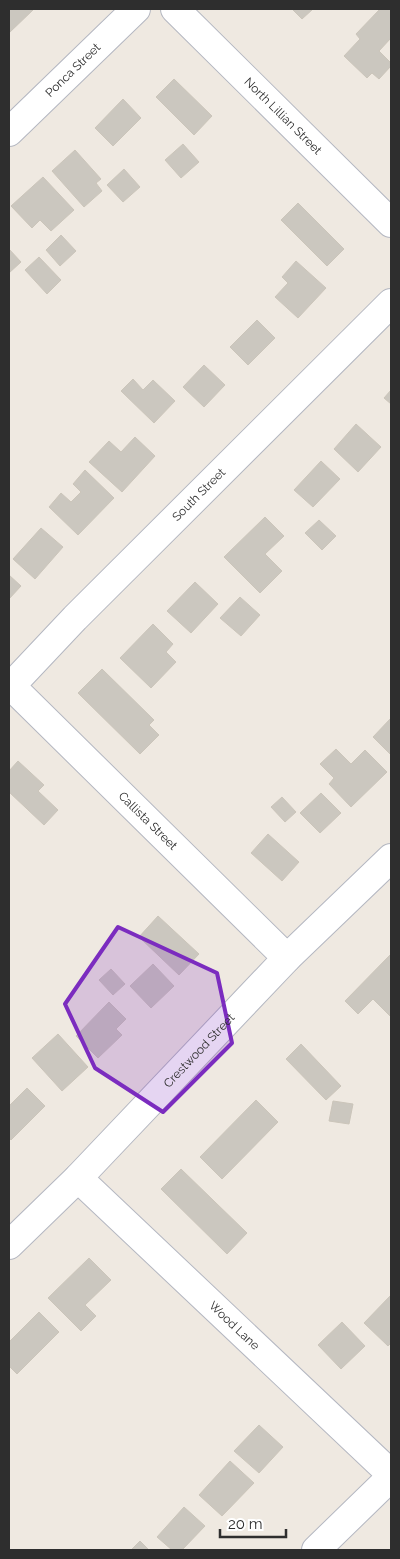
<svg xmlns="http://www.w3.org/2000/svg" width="400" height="1559" font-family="Raleway,sans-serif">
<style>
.building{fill:#cbc7bf;stroke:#cbc5ba}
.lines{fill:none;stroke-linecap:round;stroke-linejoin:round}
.minor-casing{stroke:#b4b7c1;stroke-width:30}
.minor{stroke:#fff;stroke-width:28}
.marked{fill:#7b2cbf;fill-opacity:0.2;stroke:#7b2cbf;stroke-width:4;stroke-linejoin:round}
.labels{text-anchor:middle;stroke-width:4;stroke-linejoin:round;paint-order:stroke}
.street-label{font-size:12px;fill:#2e2e2e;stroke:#fff}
</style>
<rect width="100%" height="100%" fill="#efe9e1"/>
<!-- building -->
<path class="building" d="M9,9H34L9,33Z
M292,9H313L302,19Z
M380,9H391V38L379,51L391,63V66L379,79L372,73L367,78L344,56L360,39L356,34Z
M174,79L212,116L194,135L156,97Z
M123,99L141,118L113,146L95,128Z
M183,144L199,162L181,178L165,160Z
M75,150L101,179L96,183L102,191L84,207L52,171Z
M124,169L140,187L123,202L107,185Z
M43,177L74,210L51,231L40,220L32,228L11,206Z
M298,203L344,249L327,266L281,220Z
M61,235L76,251L60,266L46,250Z
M9,249L21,262L9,273Z
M39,257L61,280L47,294L25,270Z
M296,261L326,288L298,318L275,297L288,283L282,277Z
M257,320L275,338L248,365L230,347Z
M204,365L225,385L204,407L183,387Z
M133,379L143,390L153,380L175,401L154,423L121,391Z
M391,390V404L384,398Z
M356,424L381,447L358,472L334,449Z
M135,437L155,456L122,492L89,462L109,441L121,452Z
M321,461L340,479L313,507L294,490Z
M85,470L114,498L78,535L49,507L61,493L71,502L81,492L73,484Z
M265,517L284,536L265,554L282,571L260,593L224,557Z
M319,520L336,536L322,550L305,533Z
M41,528L63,547L35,579L13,559Z
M9,575L21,586L9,599Z
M195,582L218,604L191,633L167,611Z
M240,597L260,615L241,636L220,618Z
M153,624L173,644L166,652L176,662L151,688L120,658Z
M102,669L154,720L149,725L159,735L140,754L78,693Z
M391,718V755L373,737Z
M336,749L351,764L365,750L387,772L351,807L329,784L334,778L320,764Z
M18,761L44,785L38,791L58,810L44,825L9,792V771Z
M321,793L341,813L320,833L300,813Z
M282,797L296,812L285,822L271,807Z
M268,834L299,862L282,881L251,853Z
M158,916L199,954L179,975L139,937Z
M390,955L391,956V1017L373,999L358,1014L345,1001Z
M153,964L174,986L151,1008L130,986Z
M111,969L125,984L113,995L99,980Z
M109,1002L126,1019L116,1029L122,1035L98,1058L76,1036Z
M58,1034L88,1067L62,1091L32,1058Z
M301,1044L341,1086L326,1100L286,1059Z
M27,1088L45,1106L11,1140L9,1138V1106Z
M256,1100L278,1122L222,1179L200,1157Z
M333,1101L353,1104L349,1124L329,1121Z
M181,1169L247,1233L227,1254L161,1189Z
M89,1258L111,1280L85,1305L96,1316L81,1331L48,1298Z
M391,1295V1343L388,1346L364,1323Z
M39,1312L59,1332L17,1374L9,1366V1342Z
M342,1322L365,1346L341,1369L318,1345Z
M259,1425L283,1447L259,1473L234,1451Z
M230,1461L254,1483L222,1516L199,1495Z
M184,1507L205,1526L182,1550H172L157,1537Z
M140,1541L149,1550H131Z"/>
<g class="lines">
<defs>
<g id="minor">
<path id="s1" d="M175,9L391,223"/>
<path id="s2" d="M9,132L136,9"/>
<path id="s3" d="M9,684L287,958"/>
<path id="s4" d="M9,688L75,618L391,303"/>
<path id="s5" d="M78,1178L391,1474"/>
<path id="s6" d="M9,1245L78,1178L287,958L391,858"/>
<path d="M316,1550L391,1477"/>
</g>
</defs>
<!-- minor casing -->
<use href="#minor" class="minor-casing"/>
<!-- minor -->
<use href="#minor" class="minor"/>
</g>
<!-- marked area -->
<path class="marked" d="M118,927L217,973L232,1043L163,1112L95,1068L65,1004Z"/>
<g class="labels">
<!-- street labels -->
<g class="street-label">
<text dy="4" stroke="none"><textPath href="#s2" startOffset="89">Ponca Street</textPath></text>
<text dy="4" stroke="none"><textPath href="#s1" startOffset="152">North Lillian Street</textPath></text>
<text dy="4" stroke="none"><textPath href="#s4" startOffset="271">South Street</textPath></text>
<text dy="4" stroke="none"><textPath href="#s3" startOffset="195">Callista Street</textPath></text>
<text dy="4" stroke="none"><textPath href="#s6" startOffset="272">Crestwood Street</textPath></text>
<text dy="4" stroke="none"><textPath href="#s5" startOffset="215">Wood Lane</textPath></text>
</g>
</g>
<!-- border -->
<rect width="400" height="1559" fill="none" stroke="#2e2e2e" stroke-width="20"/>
<!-- scale -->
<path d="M220 1529v8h66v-8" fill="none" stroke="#2e2e2e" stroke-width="2.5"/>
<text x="228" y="1529" font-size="15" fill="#2e2e2e" stroke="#ffffff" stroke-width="4" paint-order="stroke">20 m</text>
</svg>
